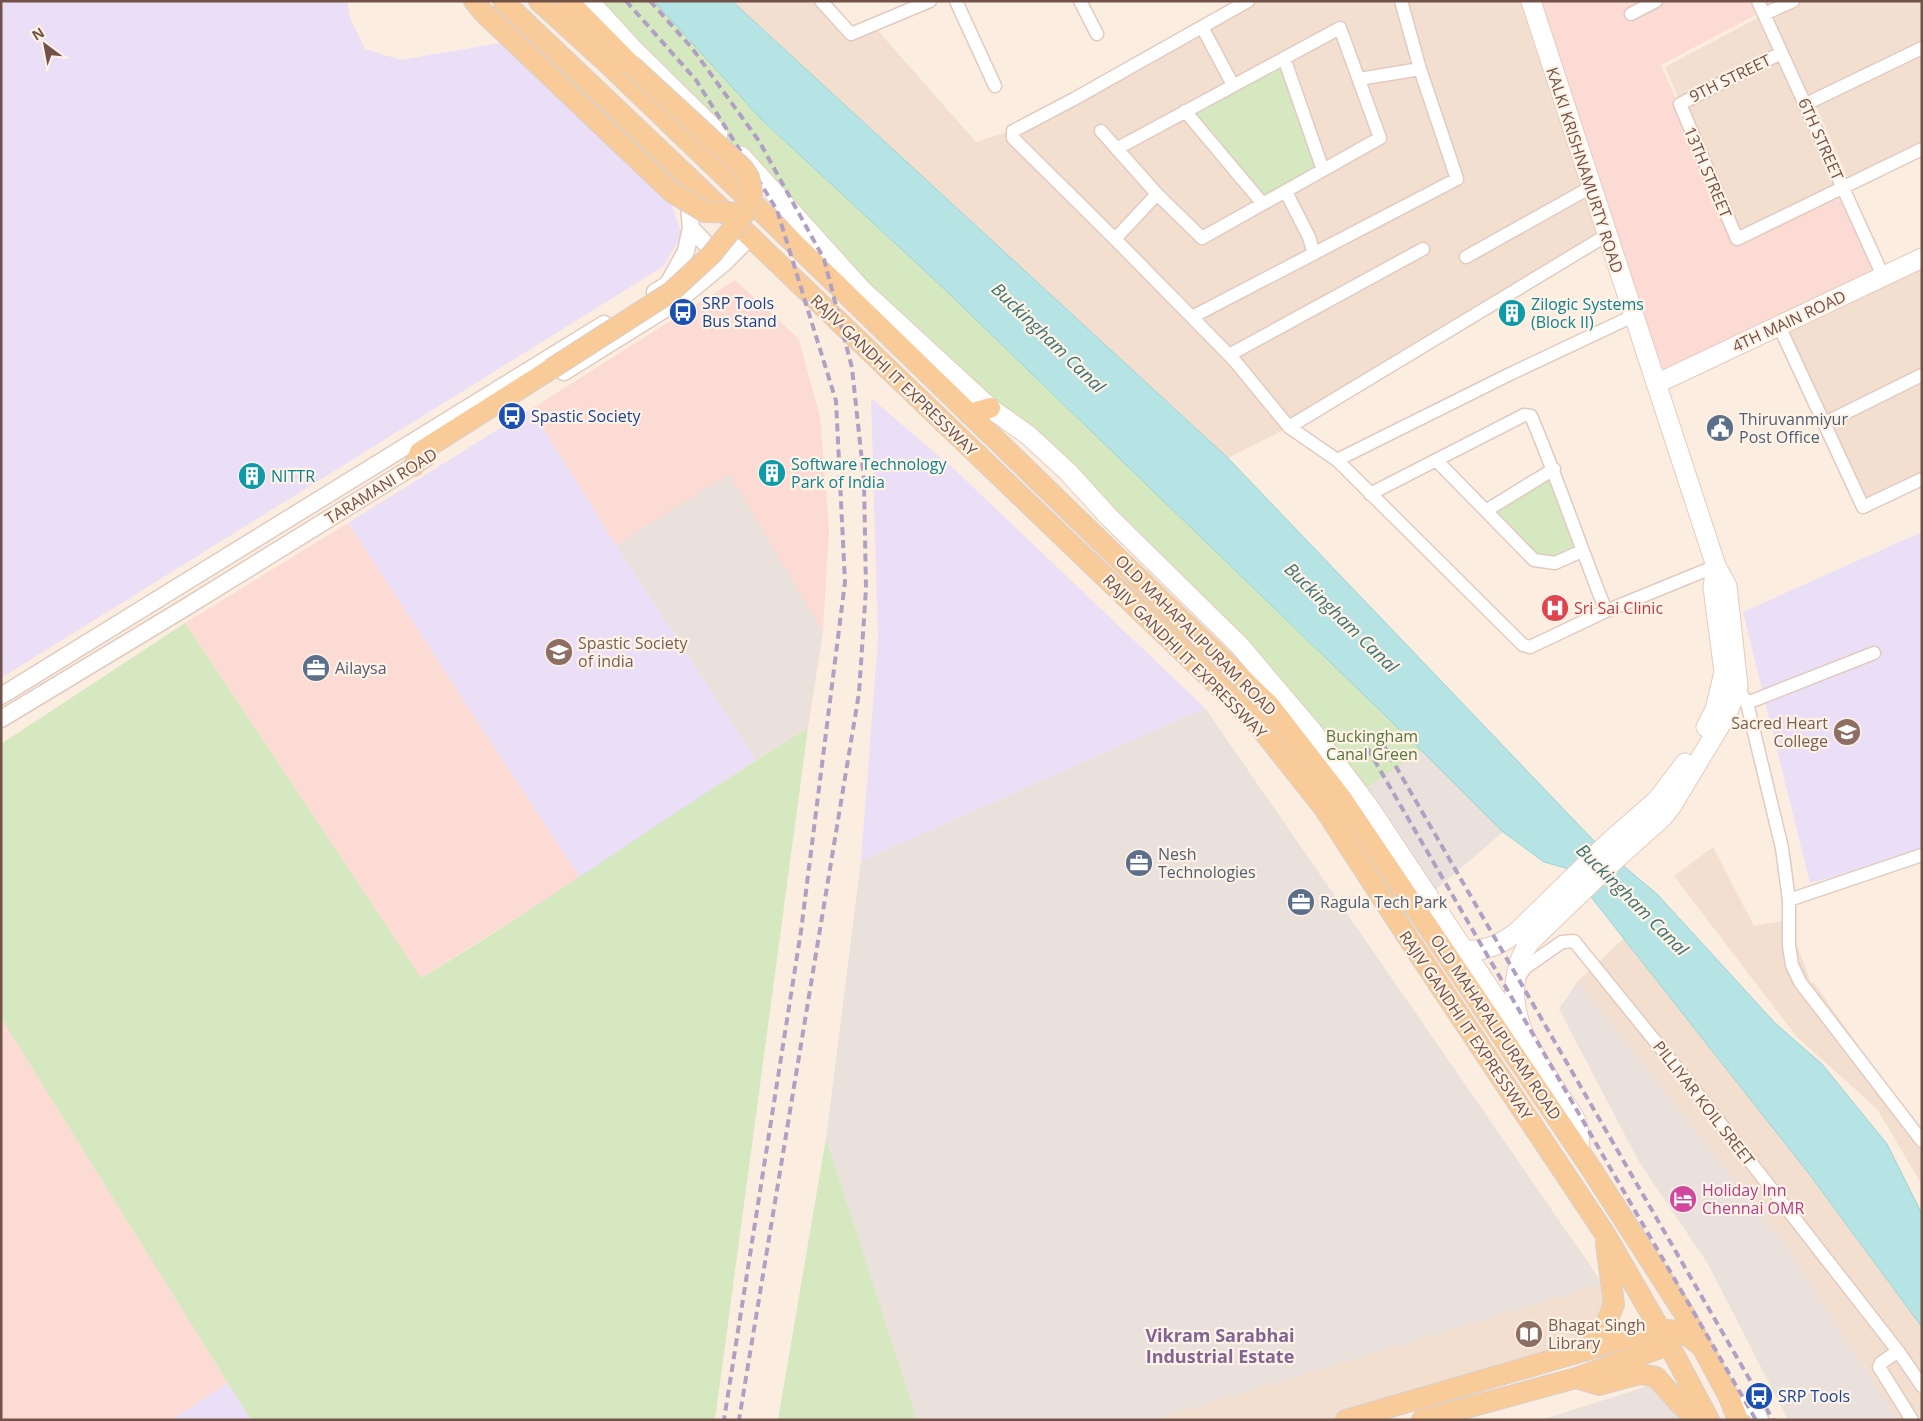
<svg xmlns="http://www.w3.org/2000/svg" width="1923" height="1421" font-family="'Open Sans',sans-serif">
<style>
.residential{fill:#f3dfcf}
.commercial{fill:#fcdbd4}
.industrial{fill:#eae1dc}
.education{fill:#ebdef7}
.green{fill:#d5e8c0}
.water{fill:#b6e3e4;stroke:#9cd3d6}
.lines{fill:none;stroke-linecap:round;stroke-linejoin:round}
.minor-casing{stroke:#e1cbc0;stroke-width:15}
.tertiary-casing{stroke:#e1cbc0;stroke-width:19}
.secondary-casing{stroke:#e6cbbd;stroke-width:21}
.primary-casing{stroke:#d8cfcc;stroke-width:22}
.minor{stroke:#fff;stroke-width:12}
.tertiary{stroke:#fff;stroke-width:16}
.secondary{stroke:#fff;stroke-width:19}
.primary{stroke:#f9cb99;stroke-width:20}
.rail{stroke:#afa0c4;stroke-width:4;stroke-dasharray:8 5;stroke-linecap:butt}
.primary-bridge-casing{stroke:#d8cfcc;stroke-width:22;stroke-linecap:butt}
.primary-bridge{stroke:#f9cb99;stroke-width:20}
.labels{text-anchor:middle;stroke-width:4.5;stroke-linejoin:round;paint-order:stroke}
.street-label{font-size:16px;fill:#725248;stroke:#fff2e6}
.transit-label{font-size:16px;fill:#164399;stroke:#fff2e6;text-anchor:start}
.culture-label{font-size:16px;fill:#0d838f;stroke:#fff2e6;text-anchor:start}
.service-label{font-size:16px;fill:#4e5e75;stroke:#fff2e6;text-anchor:start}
.health-label{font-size:16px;fill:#be3a42;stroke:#fff2e6;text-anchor:start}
.education-label{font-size:16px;fill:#785e54;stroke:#fff2e6;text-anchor:start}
.park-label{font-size:16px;fill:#577841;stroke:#fff2e6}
.hotel-label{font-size:16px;fill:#b23c85;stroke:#fff2e6;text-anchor:start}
.water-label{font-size:18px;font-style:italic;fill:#3d7477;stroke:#fff2e6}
.neighbourhood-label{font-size:18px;font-weight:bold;fill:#7f6495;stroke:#fff2e6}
</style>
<rect width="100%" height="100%" fill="#fbeee0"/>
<!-- residential -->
<path class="residential" d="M732,1H821L851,34L873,25L976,142L1007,132L1248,1H1522L1603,246L1289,427L1228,458Z
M1788,1H1922V47L1808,101L1766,11Z
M1761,16L1839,185L1737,233L1665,67Z
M1922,53V147L1850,183L1815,104Z
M1922,266V370L1826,416L1786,331Z
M1922,380V474L1864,501L1828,424Z
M1713,847L1754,926L1788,920L1811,983H1814L1922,1136V1185L1877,1109L1796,1036L1674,876Z
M1624,938L1810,1175L1922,1327V1420H1898L1786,1245L1578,981Z
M1603,1284L1605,1314L1586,1345L1348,1420H1154Z"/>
<!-- commercial -->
<path class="commercial" d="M1538,1H1756L1761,12L1661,65L1737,239L1844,188L1883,276L1664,370L1654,350Z
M735,280L799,339L820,417L829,529L823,632L729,475L616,545L531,409Z
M348,523L580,878L421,978L185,623Z
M1,1018L228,1383L171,1420H1Z"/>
<!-- industrial -->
<path class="industrial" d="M729,474L823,632L808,728L756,760L616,545Z
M1205,708L1603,1284L1154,1420H917L826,1138L861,861Z
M1422,751L1503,832L1435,890L1365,789Z
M1578,981L1786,1245L1898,1420H1788L1708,1264L1639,1162L1559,1009Z
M1648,1386L1699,1404L1706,1420H1541Z"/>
<!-- education -->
<path class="education" d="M8,1H347L350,18L365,49L401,60L500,43L672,206L682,234L664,266L1,678V5Z
M871,398L955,470L1205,708L861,861L878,639Z
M531,409L616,545L756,760L580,878L348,523Z
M1922,532V853L1810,883L1743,612Z
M228,1383L251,1420H171Z"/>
<!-- green -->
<path class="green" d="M581,1H654L762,120L937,282L1422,751L1365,789L1100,492L1050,446L972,383L839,257Z
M1281,64L1317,167L1264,196L1191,112Z
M1554,474L1581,551L1554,561L1535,557L1493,510Z
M185,623L421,978C553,899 677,808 808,728L715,1420H251L1,1018V744Z
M826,1138L917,1420H778Z"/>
<!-- water -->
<path class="water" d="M654,1H732L1228,458L1595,842L1657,894L1776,1024L1822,1064L1887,1144L1922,1214V1327L1810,1175L1569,869L1544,862L1503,832L1422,751L937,282L762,120Z"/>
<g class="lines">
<defs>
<path id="minor" d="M821,1L851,34L930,1
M956,1L995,86
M1080,1L1097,34
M1248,1L1074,99L1013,131V138L1115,239L1234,360L1289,427L1337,460L1523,645L1530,647L1606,611L1716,566
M1758,1L1883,276
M1631,14L1656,1
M1764,14L1793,1
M1202,27L1233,85
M1781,53L1680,104L1737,239L1922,149
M1284,58L1323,170
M1359,79L1420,69
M1806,104L1922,48
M1185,111L1263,204
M1101,131L1157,194L1202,238L1380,138L1340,28L1118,148
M1286,192L1309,237L1314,254
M1115,239L1157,194
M1466,257L1591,187
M1192,317L1457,179L1420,69L1401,1
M1779,326L1863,507L1922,479
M1229,355L1423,249
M1825,423L1922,375
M1289,427L1607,235
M1337,460L1508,375L1633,316
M1436,460L1534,560L1555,563L1582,551
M1370,494L1524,415L1531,416C1558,480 1580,546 1606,611
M1487,510L1554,469
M1735,683L1747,703L1782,848L1789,900V946L1792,965L1800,982L1922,1141
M1747,703L1874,653
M1789,900L1922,855
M1518,978L1526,967L1562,942L1574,941L1685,1078L1898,1351L1881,1363L1879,1367L1912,1420
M1898,1351L1922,1386"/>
<path id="tertiary" d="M691,228L722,261
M655,292L668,284L686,251L691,228L688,194
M564,372L678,301L724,263L750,237
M1,696L604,324
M1,719L183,609L425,459
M1729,1397L1756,1410L1760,1420"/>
<path id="secondary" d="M589,1L632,48L718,133
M1531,1L1716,566L1727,586L1738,686L1727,714L1671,807L1662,818L1614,861L1530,942C1522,952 1518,964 1516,977C1507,1022 1540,1063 1562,1099C1567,1106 1573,1114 1576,1121C1580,1130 1579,1142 1580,1152
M741,156L862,290L990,408L1028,435L1069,473L1108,516L1240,646L1312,731L1369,807
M1656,384L1922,258
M1706,727L1715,710L1724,672L1713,587L1716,566
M1358,803L1369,807L1464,950C1485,952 1503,944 1519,930L1609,842L1657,800L1685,763
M1464,950L1517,1030"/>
<path id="primary" d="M474,1L483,12L614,137
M503,1L686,175L1255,721L1324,808L1416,950L1605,1234L1669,1345L1709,1420
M539,1L605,61L767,217L1270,706L1342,799L1590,1167L1684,1313L1729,1397L1738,1420
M568,1L631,65
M969,414L990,408
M414,466L420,452L551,369
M1585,1351L1603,1332L1614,1304L1606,1243
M1576,1378L1599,1385L1640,1374L1656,1377L1679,1403L1698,1420
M1346,1420L1659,1329L1683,1332L1701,1346
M1422,1420L1576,1378L1669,1345"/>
</defs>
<!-- minor casing -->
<use href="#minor" class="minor-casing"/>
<!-- tertiary casing -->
<use href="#tertiary" class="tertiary-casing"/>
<!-- secondary casing -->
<use href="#secondary" class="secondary-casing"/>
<!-- primary casing -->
<use href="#primary" class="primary-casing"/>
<!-- minor -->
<use href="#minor" class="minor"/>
<!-- tertiary -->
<use href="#tertiary" class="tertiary"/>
<!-- secondary -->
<use href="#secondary" class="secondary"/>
<!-- primary -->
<use href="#primary" class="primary"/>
<!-- rail -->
<path class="rail" d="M626,1L696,80L777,210L836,401L845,582L801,931L724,1420
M650,1L692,48L759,141L824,259L852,368L864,480L866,589L859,693L739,1420
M1376,732L1773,1420
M1361,737L1756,1420"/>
<defs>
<path id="primary-bridge" d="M614,137L673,193L705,212L745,213
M551,369L671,292L712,254L745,213L752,192L749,177L743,168L631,65"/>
</defs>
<!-- primary-bridge casing -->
<use href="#primary-bridge" class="primary-bridge-casing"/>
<!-- primary-bridge -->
<use href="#primary-bridge" class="primary-bridge"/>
</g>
<!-- icons -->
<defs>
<symbol id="bus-disc" viewBox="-11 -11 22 22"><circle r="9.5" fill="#1a4fb4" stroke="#fff2e6"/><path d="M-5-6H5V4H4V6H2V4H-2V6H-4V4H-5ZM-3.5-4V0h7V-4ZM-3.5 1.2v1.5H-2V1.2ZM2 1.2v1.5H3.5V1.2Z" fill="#fff"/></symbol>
<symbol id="building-disc" viewBox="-11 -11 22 22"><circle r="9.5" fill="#0f9aa8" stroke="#fff2e6"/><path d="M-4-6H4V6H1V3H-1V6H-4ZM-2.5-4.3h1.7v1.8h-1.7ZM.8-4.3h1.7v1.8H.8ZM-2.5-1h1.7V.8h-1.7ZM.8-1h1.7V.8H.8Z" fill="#fff"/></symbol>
<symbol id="civic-disc" viewBox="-11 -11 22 22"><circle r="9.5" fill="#5c6f8a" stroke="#fff2e6"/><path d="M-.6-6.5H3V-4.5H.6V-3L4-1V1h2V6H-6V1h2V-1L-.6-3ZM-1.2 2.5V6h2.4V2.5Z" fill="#fff"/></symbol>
<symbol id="hospital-disc" viewBox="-11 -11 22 22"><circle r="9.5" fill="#e0444e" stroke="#fff2e6"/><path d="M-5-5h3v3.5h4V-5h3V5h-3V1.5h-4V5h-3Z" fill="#fff"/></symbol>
<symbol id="school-disc" viewBox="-11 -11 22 22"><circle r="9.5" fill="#8d6e63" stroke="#fff2e6"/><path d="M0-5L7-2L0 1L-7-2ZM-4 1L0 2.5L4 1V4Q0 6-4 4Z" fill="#fff"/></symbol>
<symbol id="office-disc" viewBox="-11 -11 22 22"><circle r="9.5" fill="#5c6f8a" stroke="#fff2e6"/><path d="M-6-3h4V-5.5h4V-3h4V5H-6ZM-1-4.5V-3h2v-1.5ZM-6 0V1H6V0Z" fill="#fff"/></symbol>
<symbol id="university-disc" viewBox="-11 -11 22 22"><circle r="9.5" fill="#8d6e63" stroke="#fff2e6"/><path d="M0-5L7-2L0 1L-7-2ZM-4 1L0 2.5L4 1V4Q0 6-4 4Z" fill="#fff"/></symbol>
<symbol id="hotel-disc" viewBox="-11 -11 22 22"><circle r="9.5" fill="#d1479c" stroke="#fff2e6"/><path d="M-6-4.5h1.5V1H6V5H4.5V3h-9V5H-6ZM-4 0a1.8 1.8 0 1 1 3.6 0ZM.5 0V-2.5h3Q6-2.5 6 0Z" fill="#fff"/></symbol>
<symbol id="library-disc" viewBox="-11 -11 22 22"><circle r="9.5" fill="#8d6e63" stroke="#fff2e6"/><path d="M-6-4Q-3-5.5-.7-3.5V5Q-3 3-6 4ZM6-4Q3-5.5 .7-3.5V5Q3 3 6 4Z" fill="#fff"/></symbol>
</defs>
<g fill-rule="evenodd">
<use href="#bus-disc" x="667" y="296" width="32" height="32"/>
<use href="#building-disc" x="1496" y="297" width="32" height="32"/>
<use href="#bus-disc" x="496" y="400" width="32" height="32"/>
<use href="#civic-disc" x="1704" y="412" width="32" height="32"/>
<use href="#building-disc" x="756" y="457" width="32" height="32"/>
<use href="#building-disc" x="236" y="460" width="32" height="32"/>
<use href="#hospital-disc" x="1539" y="592" width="32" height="32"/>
<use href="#school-disc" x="543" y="636" width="32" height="32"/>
<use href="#office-disc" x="300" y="652" width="32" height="32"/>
<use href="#university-disc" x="1831" y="716" width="32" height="32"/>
<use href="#office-disc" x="1123" y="847" width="32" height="32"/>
<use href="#office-disc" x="1285" y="886" width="32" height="32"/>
<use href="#hotel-disc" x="1667" y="1183" width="32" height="32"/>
<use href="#library-disc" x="1513" y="1318" width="32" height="32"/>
<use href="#bus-disc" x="1743" y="1380" width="32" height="32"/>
</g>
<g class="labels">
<!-- street labels -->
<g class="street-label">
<text transform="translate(1730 78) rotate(-26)" y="6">9TH STREET</text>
<text transform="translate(1821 139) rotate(66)" y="6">6TH STREET</text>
<text transform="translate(1585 170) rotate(72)" y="6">KALKI KRISHNAMURTY ROAD</text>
<text transform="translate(1708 172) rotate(67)" y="6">13TH STREET</text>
<text transform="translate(1789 321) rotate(-25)" y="6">4TH MAIN ROAD</text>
<text transform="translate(894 375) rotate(44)" y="6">RAJIV GANDHI IT EXPRESSWAY</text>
<text transform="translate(381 486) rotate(-32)" y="6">TARAMANI ROAD</text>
<text transform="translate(1196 635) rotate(45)" y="6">OLD MAHAPALIPURAM ROAD</text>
<text transform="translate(1185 656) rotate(45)" y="6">RAJIV GANDHI IT EXPRESSWAY</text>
<text transform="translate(1466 1025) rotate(56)" y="6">RAJIV GANDHI IT EXPRESSWAY</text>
<text transform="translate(1496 1027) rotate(56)" y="6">OLD MAHAPALIPURAM ROAD</text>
<text transform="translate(1704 1103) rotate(52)" y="6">PILLIYAR KOIL SREET</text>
</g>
<!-- transit labels -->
<g class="transit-label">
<text x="702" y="309">SRP Tools<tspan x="702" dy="18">Bus Stand</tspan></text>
<text x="531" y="422">Spastic Society</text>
<text x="1778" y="1402">SRP Tools</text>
</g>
<!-- culture labels -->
<g class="culture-label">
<text x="1531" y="310">Zilogic Systems<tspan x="1531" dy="18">(Block II)</tspan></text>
<text x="791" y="470">Software Technology<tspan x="791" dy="18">Park of India</tspan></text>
<text x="271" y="482">NITTR</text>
</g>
<!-- service labels -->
<g class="service-label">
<text x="1739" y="425">Thiruvanmiyur<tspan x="1739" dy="18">Post Office</tspan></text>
<text x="335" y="674">Ailaysa</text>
<text x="1158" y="860">Nesh<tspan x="1158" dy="18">Technologies</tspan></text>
<text x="1320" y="908">Ragula Tech Park</text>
</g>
<!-- health labels -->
<g class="health-label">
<text x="1574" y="614">Sri Sai Clinic</text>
</g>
<!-- education labels -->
<g class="education-label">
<text x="578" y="649">Spastic Society<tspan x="578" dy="18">of india</tspan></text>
<text x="1828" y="729" text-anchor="end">Sacred Heart<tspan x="1828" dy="18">College</tspan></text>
<text x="1548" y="1331">Bhagat Singh<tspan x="1548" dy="18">Library</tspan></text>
</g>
<!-- park labels -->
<g class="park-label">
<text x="1372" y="742">Buckingham<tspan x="1372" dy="18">Canal Green</tspan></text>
</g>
<!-- hotel labels -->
<g class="hotel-label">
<text x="1702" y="1196">Holiday Inn<tspan x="1702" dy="18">Chennai OMR</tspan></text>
</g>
<!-- water labels -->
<g class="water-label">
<text transform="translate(1048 338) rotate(44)" y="6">Buckingham Canal</text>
<text transform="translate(1341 618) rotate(44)" y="6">Buckingham Canal</text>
<text transform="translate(1632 900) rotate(45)" y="6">Buckingham Canal</text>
</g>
<!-- neighbourhood labels -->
<g class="neighbourhood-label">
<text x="1220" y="1342">Vikram Sarabhai<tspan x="1220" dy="21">Industrial Estate</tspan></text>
</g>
</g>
<!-- border -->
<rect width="1923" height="1421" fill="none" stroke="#725248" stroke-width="5"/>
<!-- north arrow -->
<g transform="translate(45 45) rotate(328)" stroke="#fff2e6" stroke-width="4" paint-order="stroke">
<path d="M0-4L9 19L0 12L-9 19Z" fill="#725248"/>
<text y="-8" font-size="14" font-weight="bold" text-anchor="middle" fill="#725248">N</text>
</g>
</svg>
